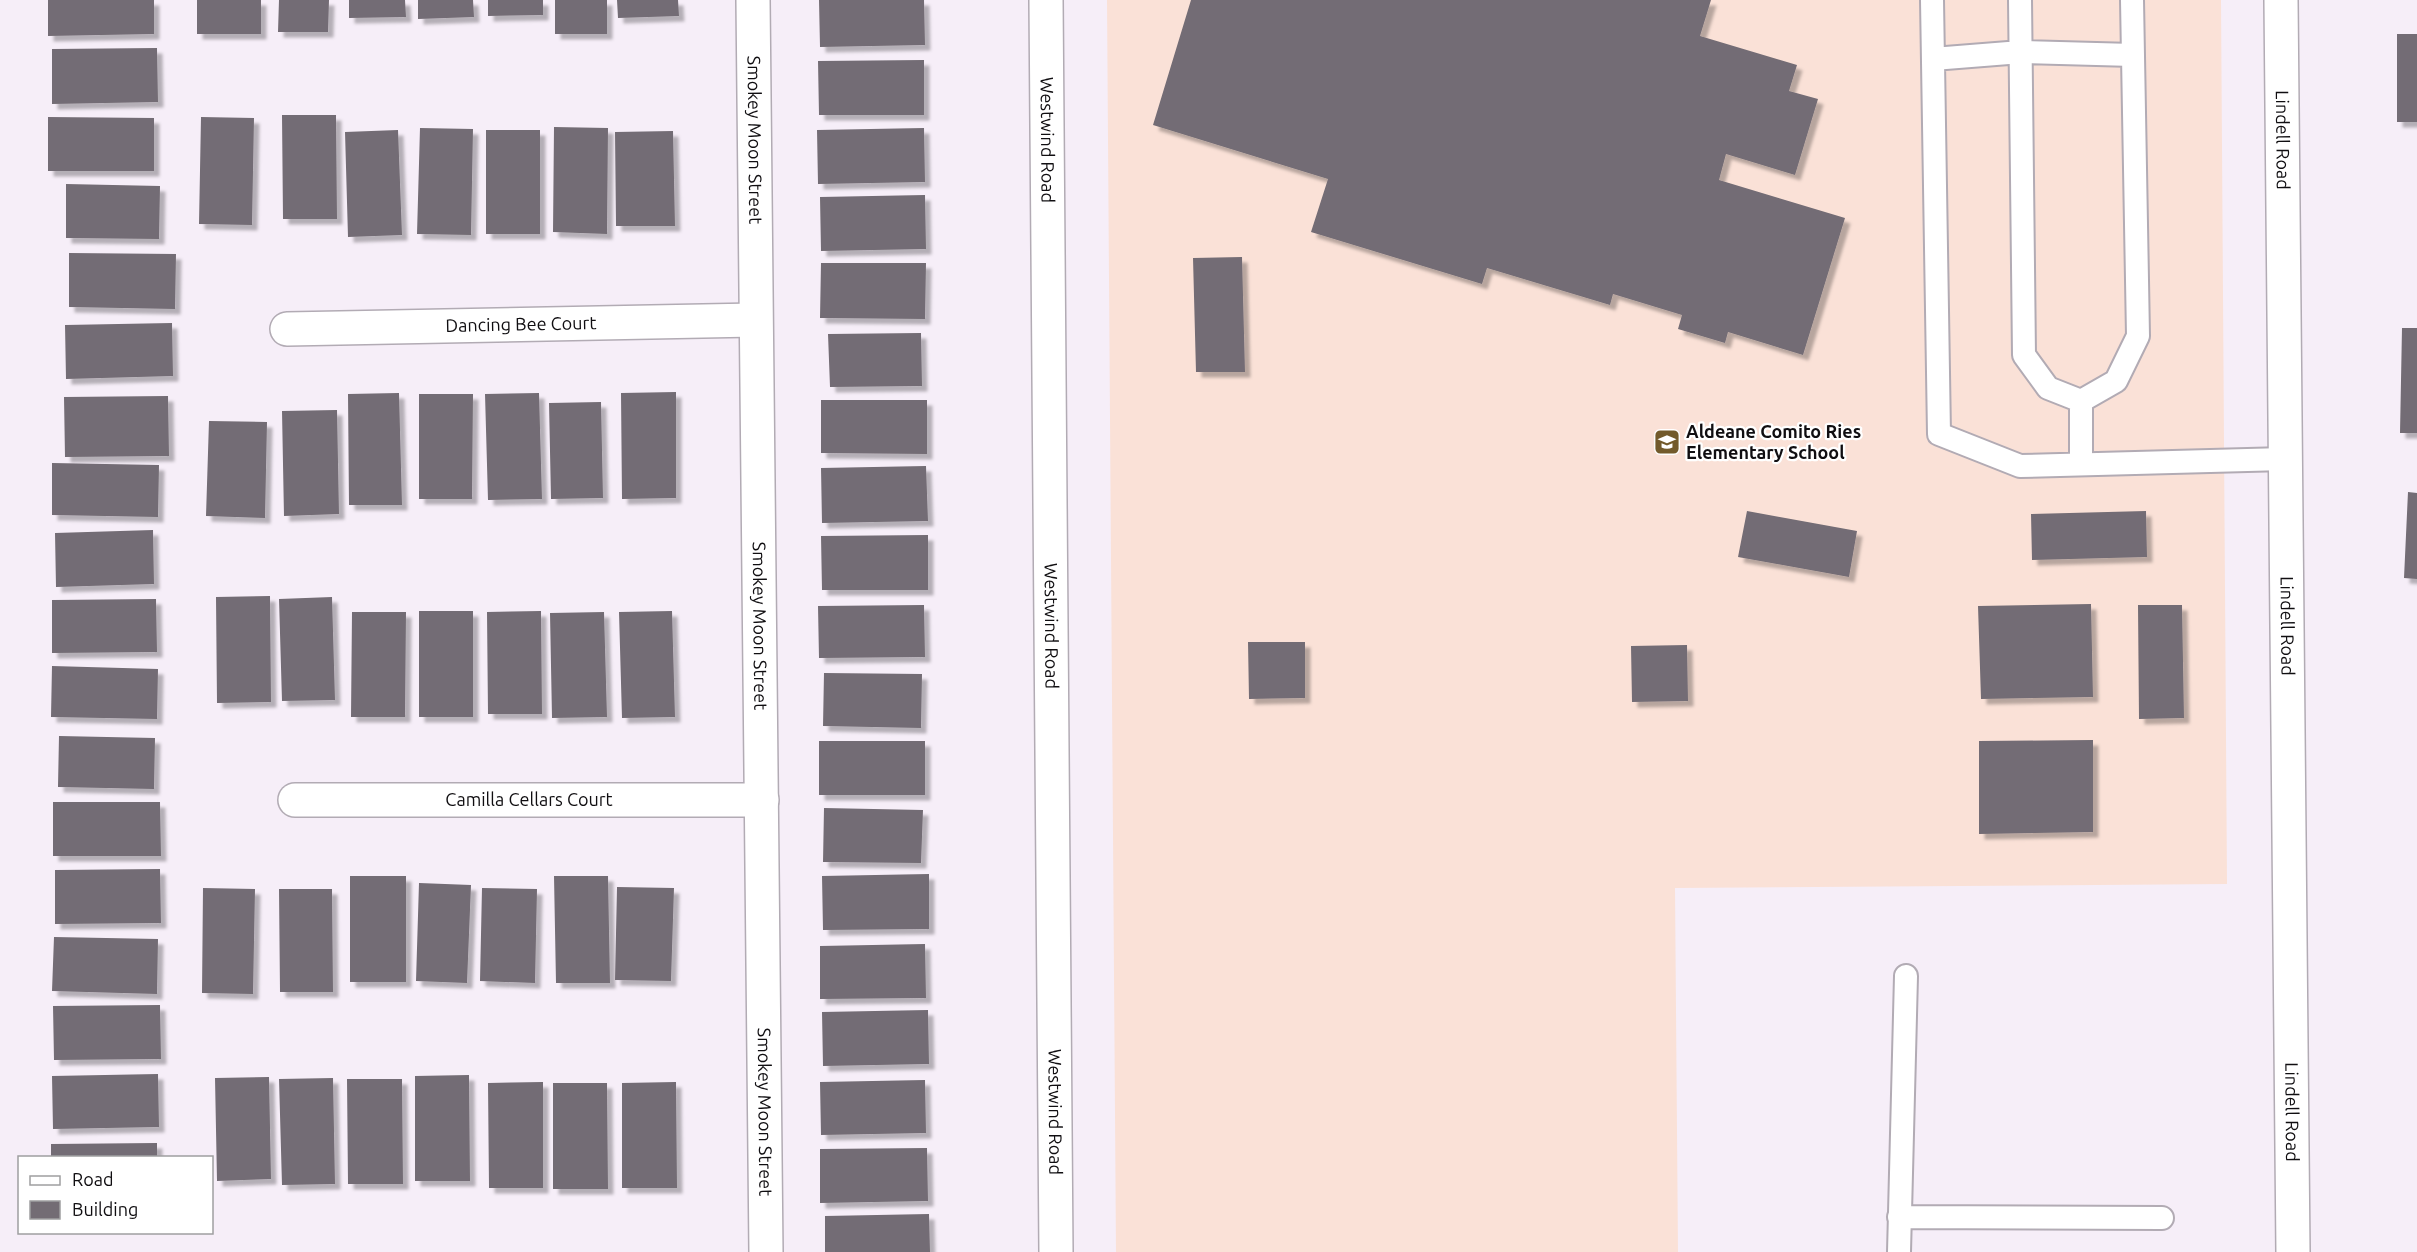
<svg xmlns="http://www.w3.org/2000/svg" width="2417" height="1252" font-family="Ubuntu,sans-serif">
<style>
.education{fill:#fae1d7}
.building{fill:#736c74;filter:url(#shadow)}
.lines{fill:none;stroke-linecap:round;stroke-linejoin:round}
.service-casing{stroke:#b2abb4;stroke-width:26}
.minor-casing{stroke:#b2abb4;stroke-width:36}
.tertiary-casing{stroke:#b2abb4;stroke-width:36}
.service{stroke:#fff;stroke-width:22}
.minor{stroke:#fff;stroke-width:33}
.tertiary{stroke:#fff;stroke-width:33}
.labels{text-anchor:middle;stroke-width:4.5;stroke-linejoin:round;paint-order:stroke}
.street-label{font-size:18px;fill:#100e11;stroke:#fff}
.poi-label{font-size:18px;font-weight:bold;fill:#100e11;stroke:#fff;text-anchor:start}
</style>
<defs>
<filter id="shadow"><feDropShadow dx="5.5" dy="5.5" stdDeviation="1.5" flood-color="#0004"/></filter>
</defs>
<rect width="100%" height="100%" fill="#f6eef8"/>
<!-- education -->
<path class="education" d="M1107,0H2221L2227,884L1675,888L1678,1252H1116Z"/>
<!-- building -->
<path class="building" d="M48,0H154V34L48,36Z
M197,0H261V34H197Z
M279,0H329L328,32H278Z
M349,0H405L406,17L349,18Z
M418,0H473L474,17L418,19Z
M488,0H543V15L488,16Z
M555,0H607V34H555Z
M617,0H678L679,16L618,18Z
M819,0H924L925,45L820,47Z
M1191,0H1711L1700,36L1797,65L1789,91L1818,99L1795,175L1726,154L1719,180L1845,218L1803,355L1728,332L1725,343L1678,329L1682,315L1613,294L1610,305L1487,268L1482,284L1311,232L1328,179L1153,125Z
M2397,34H2417V122H2397Z
M157,48L158,102L52,104V49Z
M924,60V115H819L818,61Z
M282,115H336L337,219H283Z
M48,117L154,118V171H48Z
M201,117L254,118L252,225L199,224Z
M554,127L608,128L607,234L553,232Z
M420,128L473,129L471,235L417,234Z
M924,128L925,182L818,184L817,130Z
M398,130L402,235L348,237L345,132Z
M486,130H540V234H486Z
M673,131L675,226H616L615,132Z
M66,184L160,186L159,239L66,238Z
M925,195L926,249L821,251L820,197Z
M69,253L176,254L175,309L69,307Z
M1242,257L1245,372H1196L1193,258Z
M821,263H926L925,319L820,318Z
M172,323L173,376L66,379L65,325Z
M2402,328H2417V433H2400Z
M921,333L922,386L830,387L828,334Z
M676,392V498L622,499L621,393Z
M399,393L402,505H349L348,394Z
M539,393L542,499L488,500L485,394Z
M419,394H473L472,499H419Z
M168,396L169,456L65,457L64,397Z
M821,400H927V454L821,453Z
M601,402L603,498L551,499L549,403Z
M337,410L339,514L284,516L282,411Z
M209,421L267,422L265,518L206,516Z
M52,463L159,465L158,517L52,515Z
M926,466L928,521L822,523L821,468Z
M2408,492L2417,493V579L2404,578Z
M1747,511L1857,531L1849,577L1738,557Z
M2146,511L2147,557L2032,560L2031,514Z
M153,530L154,584L56,587L55,533Z
M928,535V590H822L821,536Z
M270,596L271,702L217,703L216,597Z
M332,597L335,700L282,701L279,599Z
M156,599L157,652L52,653V600Z
M2091,604L2093,697L1981,699L1978,606Z
M924,605L925,657L819,658L818,606Z
M2138,605H2182L2184,718L2139,719Z
M419,611H473V717H419Z
M541,611L542,714H488L487,612Z
M672,611L675,717L622,718L619,612Z
M352,612H406L405,717H351Z
M604,612L607,717L552,718L550,613Z
M1248,642H1305V698L1249,699Z
M1687,645L1688,701L1632,702L1631,646Z
M52,666L158,669L157,719L51,717Z
M824,673L922,674L921,728L823,726Z
M59,736L155,738L154,789L58,787Z
M2093,740V832L1979,834V741Z
M819,741H925V795H819Z
M53,802H160L161,856H53Z
M824,808L923,810L921,863L823,862Z
M160,869L161,923L55,924V870Z
M929,874V929L823,930L822,876Z
M350,876H406V982H350Z
M554,876H608L610,983H556Z
M419,883L471,885L467,983L416,981Z
M617,887L674,888L671,981L615,980Z
M203,888L255,889L253,994L202,993Z
M482,888L537,889L535,983L480,981Z
M279,889H332L333,992H280Z
M54,937L158,939L157,994L52,991Z
M925,944L926,998L820,999V946Z
M160,1005L161,1059L54,1060L53,1006Z
M928,1010L929,1064L823,1066L822,1012Z
M158,1074L159,1127L53,1129L52,1076Z
M469,1075L470,1181H415V1076Z
M269,1077L271,1179L217,1181L215,1078Z
M333,1078L335,1184L282,1185L279,1079Z
M347,1079H402L403,1184H348Z
M925,1080L926,1133L821,1135L820,1082Z
M543,1082V1188H489L488,1083Z
M676,1082L677,1188H622V1083Z
M553,1083H607L608,1189H553Z
M157,1143V1158H51V1144Z
M927,1148L928,1201L820,1203V1149Z
M929,1214L930,1252H825V1216Z"/>
<g class="lines">
<defs>
<path id="service" d="M1932,0L1939,434L2020,466L2285,459
M2020,0L2024,355L2048,388L2081,401
M1933,59L2021,52L2133,55
M2081,401L2116,381L2138,336L2132,0
M2081,401V464
M1899,1217L2162,1218
M1899,1252L1906,976"/>
<g id="minor">
<path id="s1" d="M753,0L766,1252"/>
<path id="s2" d="M1046,0L1056,1252"/>
<path id="s3" d="M287,329L755,320"/>
<path id="s4" d="M295,800H762"/>
</g>
<g id="tertiary">
<path id="s5" d="M2281,0L2293,1252"/>
</g>
</defs>
<!-- service casing -->
<use href="#service" class="service-casing"/>
<!-- minor casing -->
<use href="#minor" class="minor-casing"/>
<!-- tertiary casing -->
<use href="#tertiary" class="tertiary-casing"/>
<!-- service -->
<use href="#service" class="service"/>
<!-- minor -->
<use href="#minor" class="minor"/>
<!-- tertiary -->
<use href="#tertiary" class="tertiary"/>
</g>
<!-- icons -->
<defs>
<symbol id="school-square" viewBox="-11 -11 22 22"><rect x="-9" y="-9" width="18" height="18" rx="4" fill="#725a2b" stroke="#fff"/><path d="M0-5L7-2L0 1L-7-2ZM-4 1L0 2.5L4 1V4Q0 6-4 4Z" fill="#fff"/></symbol>
</defs>
<g fill-rule="evenodd">
<use href="#school-square" x="1652" y="427" width="30" height="30"/>
</g>
<g class="labels">
<!-- street labels -->
<g class="street-label">
<text dy="6" stroke="none"><textPath href="#s1" startOffset="140">Smokey Moon Street</textPath></text>
<text dy="6" stroke="none"><textPath href="#s2" startOffset="140">Westwind Road</textPath></text>
<text dy="6" stroke="none"><textPath href="#s5" startOffset="140">Lindell Road</textPath></text>
<text dy="6" stroke="none"><textPath href="#s3" startOffset="234">Dancing Bee Court</textPath></text>
<text dy="6" stroke="none"><textPath href="#s1" startOffset="626">Smokey Moon Street</textPath></text>
<text dy="6" stroke="none"><textPath href="#s2" startOffset="626">Westwind Road</textPath></text>
<text dy="6" stroke="none"><textPath href="#s5" startOffset="626">Lindell Road</textPath></text>
<text dy="6" stroke="none"><textPath href="#s4" startOffset="234">Camilla Cellars Court</textPath></text>
<text dy="6" stroke="none"><textPath href="#s1" startOffset="1112">Smokey Moon Street</textPath></text>
<text dy="6" stroke="none"><textPath href="#s2" startOffset="1112">Westwind Road</textPath></text>
<text dy="6" stroke="none"><textPath href="#s5" startOffset="1112">Lindell Road</textPath></text>
</g>
<!-- poi labels -->
<g class="poi-label">
<text x="1686" y="438">Aldeane Comito Ries<tspan x="1686" dy="21">Elementary School</tspan></text>
</g>
</g>
<!-- legend -->
<rect x="18" y="1156" width="195" height="78" fill="#ffffff" stroke="#9f9fa0" stroke-width="1.5"/>
<rect x="30" y="1176" width="30" height="9" fill="#ffffff" stroke="#9f9fa0" stroke-width="1.5"/>
<text x="72" y="1186" font-size="18" fill="#100e11">Road</text>
<rect x="30" y="1201" width="30" height="18" fill="#736c74" stroke="#9f9fa0" stroke-width="1.5"/>
<text x="72" y="1216" font-size="18" fill="#100e11">Building</text>
</svg>
